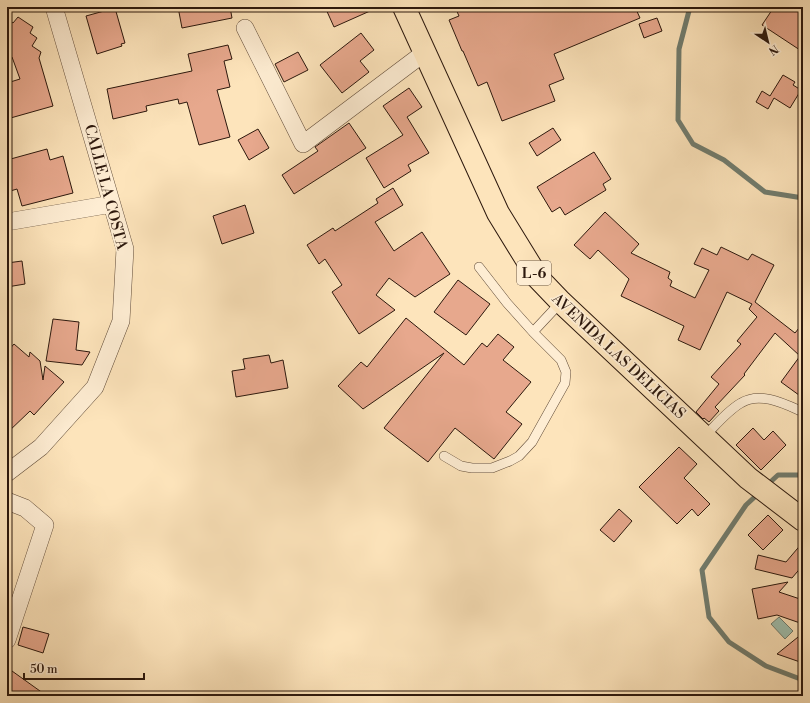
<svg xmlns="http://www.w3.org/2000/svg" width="810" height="703" font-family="'Libre Bodoni',serif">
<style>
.water{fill:#9fbfae;stroke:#717c6e}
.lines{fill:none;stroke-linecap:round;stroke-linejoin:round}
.stream{stroke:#717c6e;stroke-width:5}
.building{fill:#e7a88d;stroke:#2c180d}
.service-casing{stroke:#604b38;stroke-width:10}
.minor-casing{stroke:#604b38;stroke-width:18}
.primary-casing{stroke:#2c180d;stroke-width:24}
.service{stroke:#feedd3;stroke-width:9}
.minor{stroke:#feedd3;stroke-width:17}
.primary{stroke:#fde4bb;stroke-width:22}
.labels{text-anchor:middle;stroke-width:3.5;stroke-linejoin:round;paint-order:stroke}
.shield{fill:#feedd3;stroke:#6b5848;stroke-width:1}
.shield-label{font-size:14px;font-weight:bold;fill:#2c180d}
.street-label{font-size:15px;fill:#2c180d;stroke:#feedd3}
</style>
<rect width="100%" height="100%" fill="#fde4bb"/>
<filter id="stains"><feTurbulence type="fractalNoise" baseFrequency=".005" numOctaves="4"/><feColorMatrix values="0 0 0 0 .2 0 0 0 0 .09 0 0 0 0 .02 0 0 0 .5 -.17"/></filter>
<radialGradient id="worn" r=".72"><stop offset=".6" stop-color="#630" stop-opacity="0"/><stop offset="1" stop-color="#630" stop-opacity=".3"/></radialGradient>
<!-- water -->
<path class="water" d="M779,617L793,631L785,639L771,624Z"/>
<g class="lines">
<!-- stream -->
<path class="stream" d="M690,7L679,49L678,120L693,144L724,160L765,192L803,198
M766,486L778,475H803
M759,493L746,505L702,570L709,617L729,642L766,666L803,680"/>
</g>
<!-- building -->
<path class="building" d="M178,7H230L232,18L182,28Z
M325,7H379L334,27Z
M455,7H635L640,18L554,54L564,79L549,85L555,101L502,121L487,82L478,86L463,51H462L449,20L459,16Z
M774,7H803V52L762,25Z
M115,8L125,43L121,44L122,46L97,54L86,16Z
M18,17L33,27L30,33L37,38L32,46L41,52L39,58L53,106L7,119V83L20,79L12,57L7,55V19L13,23Z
M657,18L662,31L644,38L639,24Z
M361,33L374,50L360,61L369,72L342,93L320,65Z
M228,45L232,59L224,61L230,87L217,90L230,137L199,145L187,102L179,104L178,99L146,106L147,111L113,119L107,89L192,71L188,54Z
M298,52L308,70L284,82L275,64Z
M783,75L795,82L793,85L801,90L790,108L774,98L768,109L756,102L762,91L770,96Z
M409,88L422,107L407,117L429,153L408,165L411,171L384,188L366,158L403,135L383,106Z
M349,123L366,148L294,194L282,175L318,151L315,147Z
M553,128L561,140L537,156L529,143Z
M258,129L269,148L249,160L238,140Z
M47,149L50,160L63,156L73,193L22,206L17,189L7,192V160Z
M594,152L611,179L603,184L606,190L565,215L560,207L552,212L537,187Z
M393,188L403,205L375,222L394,251L422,232L450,274L415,297L389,278L376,295L395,310L359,334L332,292L342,285L325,259L319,264L307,245L333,228L335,231L378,203L376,199Z
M245,205L254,233L222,244L213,216Z
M605,212L639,244L631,253L670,272L668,278L672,281L670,286L695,298L709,270L694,264L702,248L717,255L721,247L748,260L752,254L774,265L755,302L795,333L803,323V398L781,382L800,356L775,333L744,374L745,375L715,407L719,411L709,422L704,418L703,419L696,412L719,384L711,377L741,344L737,341L757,317L749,309L752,304L727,292L700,350L678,340L684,326L621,296L629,279L598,250L590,259L574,245Z
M22,261L25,284L7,287V263Z
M458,280L490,304L466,335L434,312Z
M406,318L464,365L482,343L487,347L498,334L514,347L503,360L531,382L506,412L522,424L494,459L455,428L428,462L384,428L444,353L363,409L338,386L361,362L367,367Z
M53,319L79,322L76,350L90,352L82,365L46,361Z
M14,344L29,357L30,352L40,361L43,380L45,366L64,382L34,415L30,411L7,433V352Z
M269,355L271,363L283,360L288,388L236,397L232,371L245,369L243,359Z
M753,428L764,440L773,431L786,445L761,470L736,445Z
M679,447L697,464L684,478L710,504L698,516L692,509L677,524L639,487Z
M619,509L632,521L614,542L600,530Z
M768,515L783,530L763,550L748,535Z
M803,542V565L792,578L755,569L758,555L786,562Z
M788,582L779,592L803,600V624L777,615L758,619L752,589Z
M23,627L49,634L43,653L18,645Z
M803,633V663L777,654Z
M12,671L47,696H11L7,682V677Z"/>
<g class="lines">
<defs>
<path id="service" d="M533,332L561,302
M704,437C716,425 727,411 741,403C760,391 785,404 803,412
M444,456L461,466L472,468H492L510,461L519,456L532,442L565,383L566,372L561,360L533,332L507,303L479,267"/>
<path id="minor" d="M245,28L303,144L424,53
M7,222L112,204
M7,473L41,447L95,387L121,321L125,249L54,7
M7,501L25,508L45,525L7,640"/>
<path id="primary" d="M404,7L498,213L538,278L561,302L748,478L803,520"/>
</defs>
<!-- service casing -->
<use href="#service" class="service-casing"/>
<!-- minor casing -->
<use href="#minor" class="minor-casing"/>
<!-- primary casing -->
<use href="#primary" class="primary-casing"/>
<!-- service -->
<use href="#service" class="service"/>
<!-- minor -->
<use href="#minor" class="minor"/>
<!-- primary -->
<use href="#primary" class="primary"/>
</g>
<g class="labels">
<!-- shield labels -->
<rect class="shield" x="517" y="261" width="34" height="24" rx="3"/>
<g class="shield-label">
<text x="534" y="278">L-6</text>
</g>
<!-- street labels -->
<g class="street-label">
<text transform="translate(106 187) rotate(75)" y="5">CALLE LA COSTA</text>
<text transform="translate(619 356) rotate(43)" y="5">AVENIDA LAS DELICIAS</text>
</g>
</g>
<!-- margin -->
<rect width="810" height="703" fill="none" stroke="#fde4bb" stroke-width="24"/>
<rect x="8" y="8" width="794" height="687" fill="none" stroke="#2c180d" stroke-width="2"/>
<rect x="12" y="12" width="786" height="679" fill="none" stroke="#2c180d"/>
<!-- north arrow -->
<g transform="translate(768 42) rotate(145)" stroke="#feedd3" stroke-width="3" paint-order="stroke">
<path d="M0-3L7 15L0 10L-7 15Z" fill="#2c180d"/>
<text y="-6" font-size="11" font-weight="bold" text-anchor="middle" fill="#2c180d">N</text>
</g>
<!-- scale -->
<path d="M24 673v6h120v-6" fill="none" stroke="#2c180d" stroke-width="2"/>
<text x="30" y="673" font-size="12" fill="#2c180d" stroke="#feedd3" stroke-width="3" paint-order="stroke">50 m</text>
<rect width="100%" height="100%" filter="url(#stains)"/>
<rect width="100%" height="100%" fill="url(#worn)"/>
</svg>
